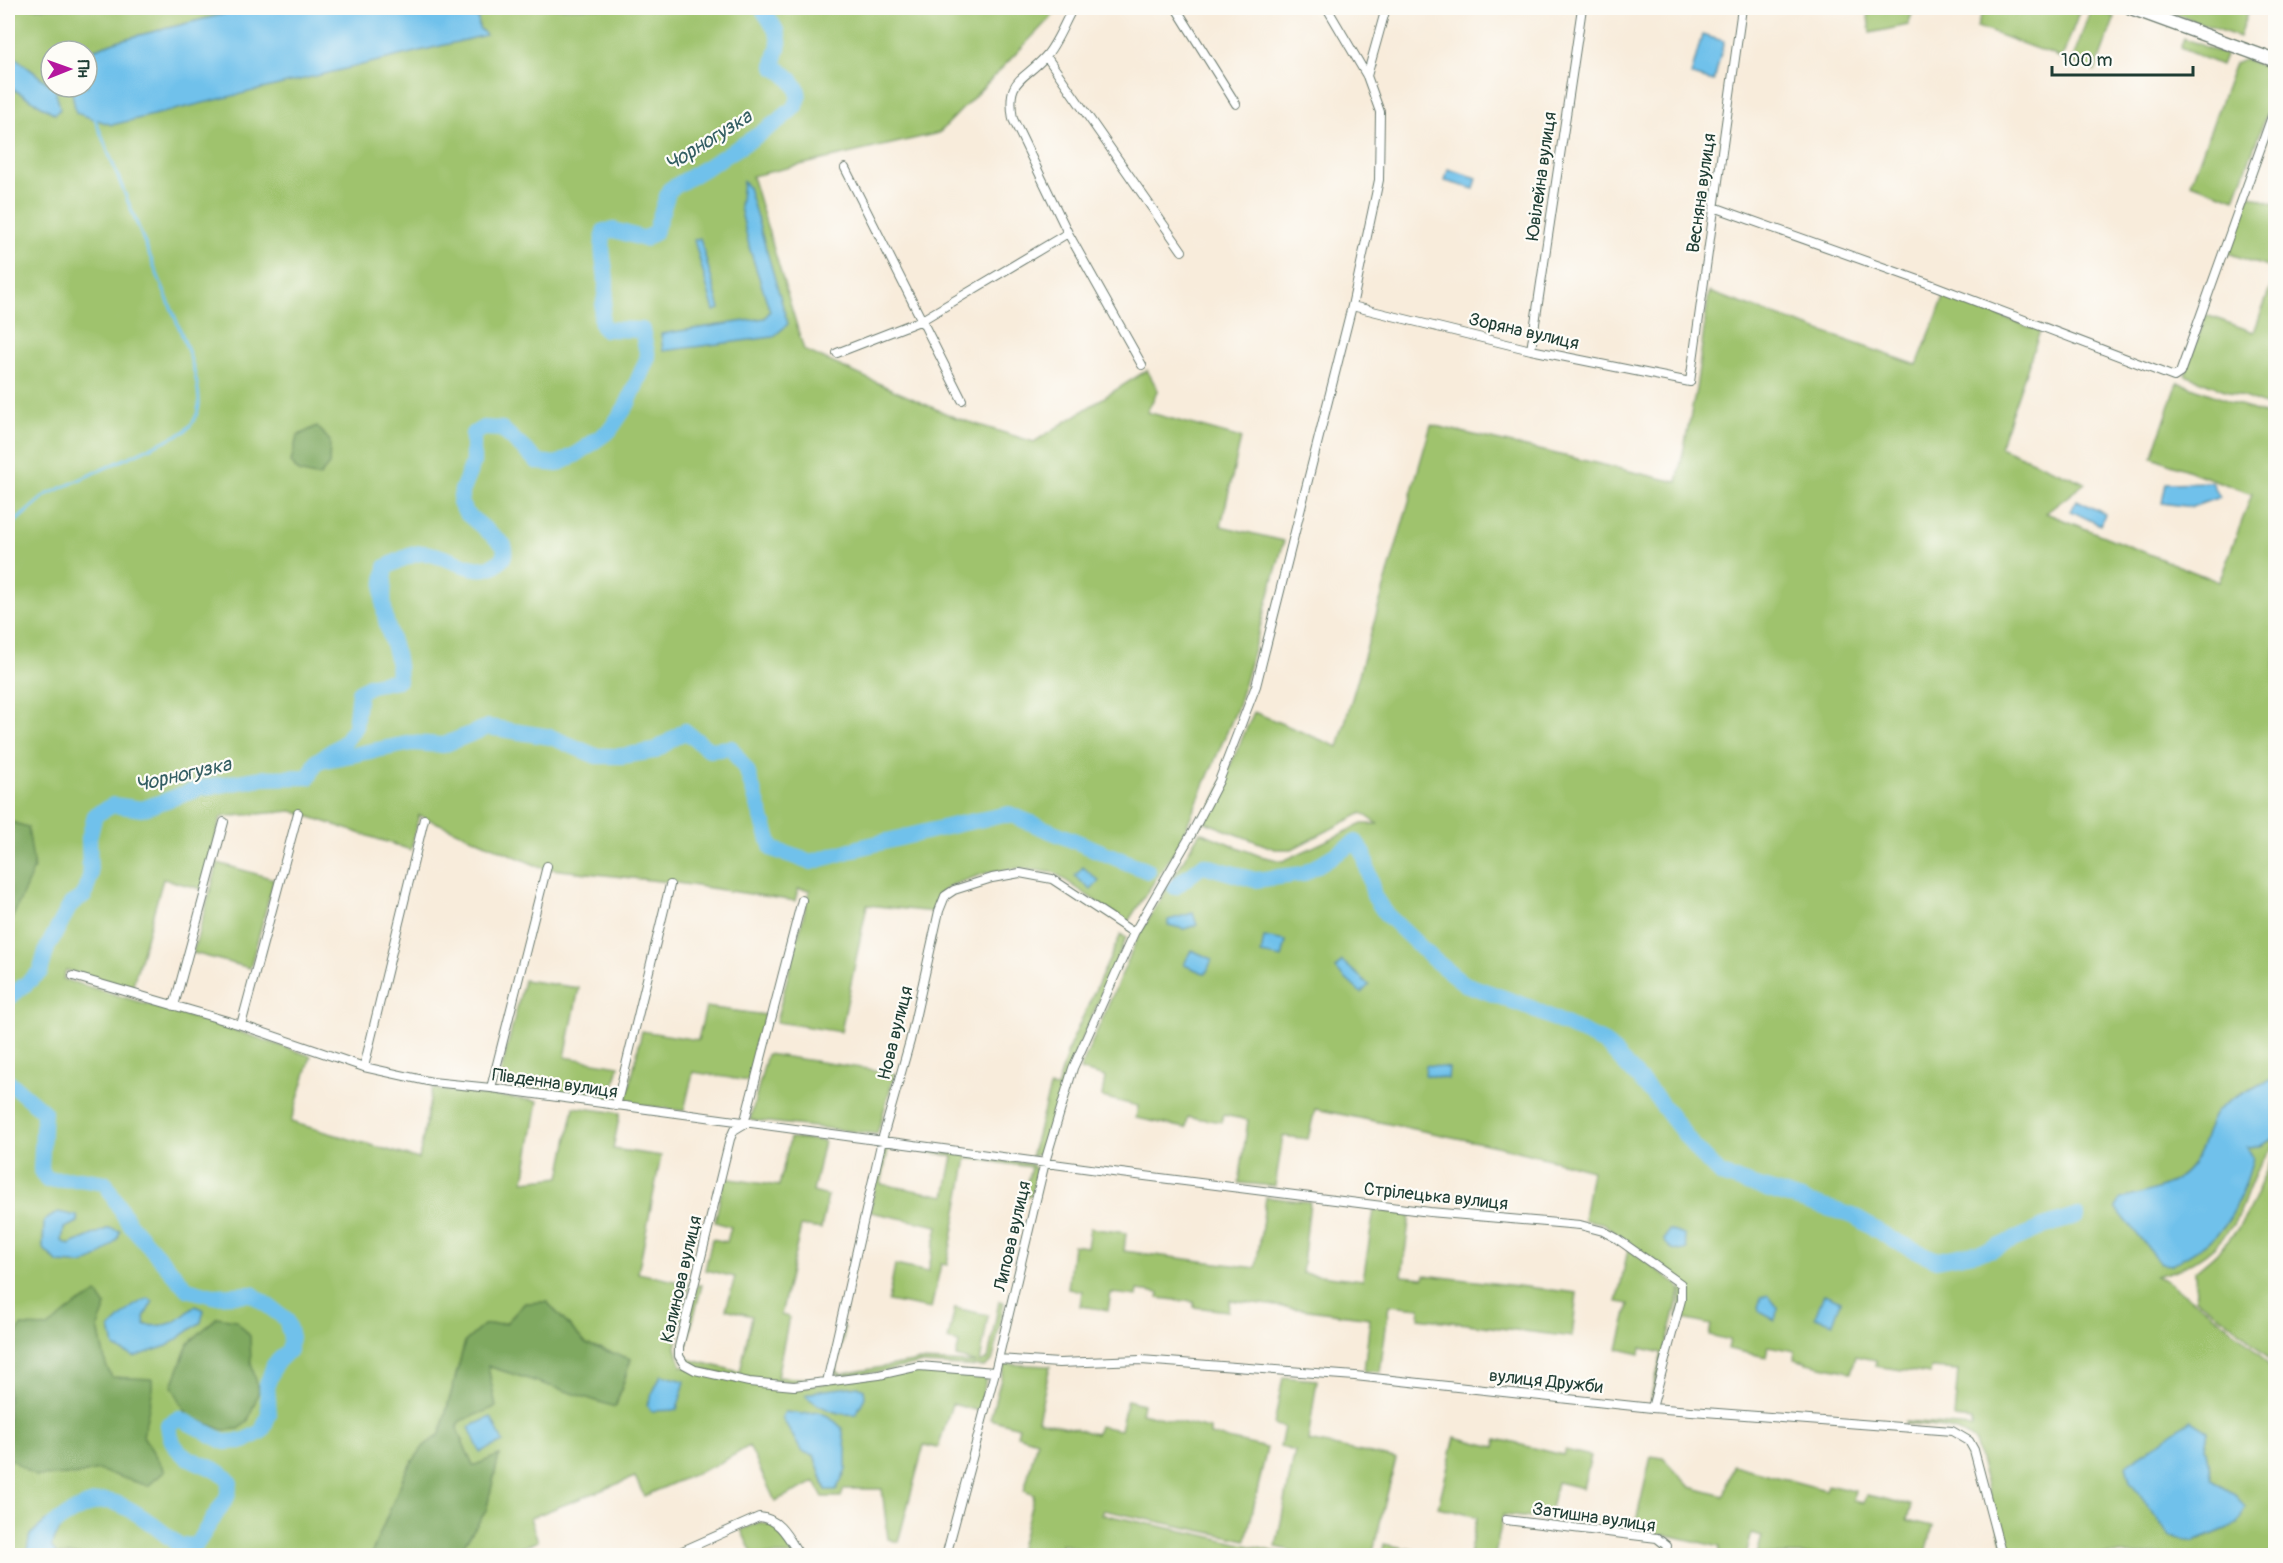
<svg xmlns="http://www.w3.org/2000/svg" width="2283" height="1563" font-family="Pangolin,sans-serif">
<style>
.green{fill:#9fc36d;stroke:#5f8050;stroke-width:1.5;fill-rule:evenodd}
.forest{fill:#7fa960;stroke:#4f734a;stroke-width:1.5}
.water{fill:#6fc1eb;stroke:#477f90;stroke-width:1.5}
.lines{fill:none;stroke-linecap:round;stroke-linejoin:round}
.stream{stroke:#6fc1eb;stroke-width:3}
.river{stroke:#6fc1eb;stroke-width:16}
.street-casing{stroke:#6b7a6e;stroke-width:10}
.primary-casing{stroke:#6b7a6e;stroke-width:15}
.street{stroke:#fff;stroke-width:8}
.primary{stroke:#fff;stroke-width:12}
.labels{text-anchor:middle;stroke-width:4.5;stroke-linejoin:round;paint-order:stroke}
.street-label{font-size:18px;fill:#1f3d34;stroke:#fdfcf7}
.water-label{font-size:20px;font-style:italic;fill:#335e62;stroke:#fdfcf7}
</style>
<rect width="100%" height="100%" fill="#fdfcf7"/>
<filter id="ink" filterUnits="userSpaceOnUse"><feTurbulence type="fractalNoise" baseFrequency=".0167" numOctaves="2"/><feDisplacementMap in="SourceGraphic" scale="12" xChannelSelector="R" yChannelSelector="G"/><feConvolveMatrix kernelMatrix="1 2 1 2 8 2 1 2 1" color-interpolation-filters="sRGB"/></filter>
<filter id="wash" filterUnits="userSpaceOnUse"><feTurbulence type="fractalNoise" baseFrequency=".008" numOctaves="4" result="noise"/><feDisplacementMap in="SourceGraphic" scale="24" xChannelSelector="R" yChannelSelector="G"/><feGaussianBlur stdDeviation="1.35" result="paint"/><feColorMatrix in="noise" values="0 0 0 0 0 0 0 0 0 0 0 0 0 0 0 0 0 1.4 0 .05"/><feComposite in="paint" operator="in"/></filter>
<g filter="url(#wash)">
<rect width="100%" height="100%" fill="#f8ecdb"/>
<!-- green -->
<path class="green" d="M8,8H248L120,40L87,52L51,51V85L8,52Z
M452,8H1060L939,133L752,176L804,350L956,418L1034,442L1147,370L1158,390L1147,412L1241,438L1221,526L1284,541L1238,706L1179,844L1127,923L1055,873L1020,868L989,872L952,885L939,894L933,912L867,905L841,1032L776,1022L810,890L798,889L795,901L677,883L551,869L540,867L419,815L411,850L292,811L221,817L202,889L163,879L132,988L66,970L63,979L240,1032L311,1056L291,1122L419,1159L432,1089L538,1101L524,1181L560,1177L574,1107L620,1113L613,1149L661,1156L638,1273L689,1284L676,1347L681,1366L794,1388L919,1369L982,1373L986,1380L979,1411L952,1404L938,1448L924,1445L898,1542L888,1539L882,1489H844L841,1497H823L815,1482L775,1501L749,1446L720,1463L644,1496L635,1477L530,1518L538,1541L502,1555H457L486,1511L499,1456L473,1466L457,1429L487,1366L616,1406L631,1359L586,1344L547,1302L525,1303L506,1323L484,1325L465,1342L440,1434L424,1446L407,1469L371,1555H57L51,1546L59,1531L28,1549L26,1555L8,1556V86L55,114V89L53,87H71L77,113L485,34L479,28L478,18L458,13ZM44,1221L78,1222L64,1228L62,1241L69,1245L109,1228L119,1237L96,1258L58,1263L43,1248ZM153,1301L144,1317V1325C170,1328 177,1322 195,1306L201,1322L167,1346L110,1328ZM785,1412L802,1414L825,1489L814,1455Z
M1867,8H1914L1908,25L1870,33Z
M1984,8H2081L2062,58L1977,27Z
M2091,8L2115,17L2095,71L2072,62Z
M2159,8H2249L2239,37Z
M2184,38L2225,55L2221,65L2180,48Z
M2244,59L2275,71V91L2235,199L2191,183L2235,63Z
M2249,195L2275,204V270L2228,253Z
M2274,278L2275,409L2185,375L2206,315L2254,332Z
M1709,292L1917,365L1945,295L2040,331L2000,447L2085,483L2046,513L2219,582L2252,494L2152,457L2178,382L2275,418V1078C2260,1084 2224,1100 2215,1114C2207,1125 2205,1141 2199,1153C2182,1185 2154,1191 2122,1199L2223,1229L2249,1172L2247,1147L2260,1146L2275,1138C2275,1150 2265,1155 2260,1165C2251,1179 2247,1196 2240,1212C2224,1246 2191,1269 2155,1276L2163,1279C2203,1307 2245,1333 2275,1373V1555H2006L1975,1442C1957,1425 1929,1427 1905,1424V1422L1972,1427V1420L1954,1418L1958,1370L1931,1368L1930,1374L1875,1366L1876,1360L1855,1356L1851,1372L1806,1363V1361L1794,1359L1795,1351L1768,1346L1766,1357L1728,1349L1730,1340L1709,1335L1711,1325L1678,1318L1683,1284L1679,1278L1602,1223L1584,1220L1592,1170L1506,1148L1315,1109L1308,1139L1283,1136L1275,1186L1239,1183L1248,1120L1223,1115L1222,1122L1188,1117L1186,1128L1136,1118L1138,1106L1102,1097L1105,1077L1080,1070L1138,937L1200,832L1260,856L1283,861L1362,824H1378L1362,813L1292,849H1275L1205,822L1254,712L1338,747L1431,425L1677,482L1696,389ZM2208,1431L2205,1447L2212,1480L2236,1495L2238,1524L2194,1542L2170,1536Z
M218,863L274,879L250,968L193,953Z
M1121,934L1126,938L1070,1067L1044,1152L1031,1157L1050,1087L1057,1088L1069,1047Z
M524,980L579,988L565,1057L619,1066L610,1101L498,1084Z
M706,1007L765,1015L748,1081L693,1072L684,1111L626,1103L642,1031L698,1040Z
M767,1054L895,1073L877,1134L750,1120Z
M790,1138L824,1141L813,1192L828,1196L821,1229L801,1226L781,1315L789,1317L777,1377L821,1379V1381C784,1384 750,1380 714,1372C705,1369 692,1368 685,1360C681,1356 681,1352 681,1347L697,1285H702L684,1355L688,1359L740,1372L752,1316L726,1309L735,1277L705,1270L712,1239L727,1242L731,1227L715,1222L724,1178L779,1186Z
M886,1144L1032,1164L1037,1171L1031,1196L1023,1197L1031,1167L967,1158L947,1265L941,1264L931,1309L888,1301L895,1265L928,1272L938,1226L870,1212L883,1147ZM893,1147L953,1156L945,1196L881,1184L888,1150Z
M2275,1155L2276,1353L2268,1358L2236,1327L2196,1299L2195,1271C2214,1256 2231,1241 2244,1219C2257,1199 2261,1175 2275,1155Z
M1266,1197L1310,1202L1302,1273L1363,1280L1374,1210L1410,1214L1402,1276L1424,1278L1425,1275L1577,1293L1572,1337L1419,1318L1420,1308L1389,1305L1380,1372L1364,1371L1370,1318L1230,1300L1228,1311L1194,1307V1302L1158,1298L1159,1293L1138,1290L1137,1296L1111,1293L1108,1310L1080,1306L1082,1291L1068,1289L1073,1245L1087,1247L1090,1228L1126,1233L1124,1251L1256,1268Z
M1628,1249L1678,1285L1680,1292L1652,1400H1650L1662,1353L1641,1348L1640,1354L1618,1349L1629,1304L1617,1302Z
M999,1301L1004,1302L994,1354L992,1361L984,1367L919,1364L879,1372L840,1376L835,1373L833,1367L843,1327L845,1328L836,1371L841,1374L918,1361L977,1363L956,1357L959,1343L948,1340L955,1308L988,1315L980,1363L988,1359Z
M1005,1364L1050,1366L1038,1420L1096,1434L1099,1426L1120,1430L1127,1400L1143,1404L1141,1413L1210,1429V1435L1267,1448L1246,1540L1103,1510L1101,1514L1203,1535L1289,1555H1095V1553L1061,1544L1058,1555H1034L1019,1552L1034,1495L1024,1491L1037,1441L1017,1435L1019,1427L990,1419Z
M1283,1377L1317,1380L1308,1441L1396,1459L1372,1555H1309L1276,1547L1295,1451L1280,1447L1284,1427L1274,1425Z
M1455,1437L1495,1447L1497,1439L1563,1455L1565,1450L1591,1456L1583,1488L1557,1482L1549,1517L1541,1519L1503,1515L1495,1555H1469L1477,1517L1438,1507Z
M1651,1456L1663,1458L1690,1487L1724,1496L1733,1465L1826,1490L1828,1485L1855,1491L1853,1501L1864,1503L1867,1495L1911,1505L1907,1520L1933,1526L1926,1554L1942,1555H1757L1762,1536L1752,1533L1746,1555H1718L1720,1547L1672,1536L1634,1530Z
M760,1522L773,1525L795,1555H753L741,1530Z
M1384,1544L1438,1555H1382Z"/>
<!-- forest -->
<path class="forest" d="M317,426L330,441L329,465L319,477L298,472L291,462L297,436Z
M8,821L28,827L34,868L8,928Z
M97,1293L106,1306L98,1327L106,1365L112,1377L152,1379V1393L143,1436L165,1471L148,1486L98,1470L77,1475L35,1476L8,1457V1352L21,1326L48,1327L76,1305Z
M547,1302L586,1344L631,1359L615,1407L488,1366L496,1407L460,1421L457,1429L473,1466L499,1455L486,1511L457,1555H371L407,1469L424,1446L440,1434L465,1342L484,1325L506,1323L525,1303Z
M217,1317L236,1320L250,1336L251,1363L259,1391L248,1421L239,1429L223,1430L188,1416L172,1386L188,1344Z"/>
<!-- water -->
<path class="water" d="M248,8H452L458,13L478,18L479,28L486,35L112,125L76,113L71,87H87V52L120,40Z
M1702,35L1724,41L1714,81L1691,75Z
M8,52L55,89L60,109L55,114L8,86Z
M1448,169L1477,178L1474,189L1445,181Z
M743,181L748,187L788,324L773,337L663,351L661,334L765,318L770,311L750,250L740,207Z
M700,238L720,309L714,311L694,240Z
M2212,482L2220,497L2192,507L2162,503L2166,483Z
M2077,500L2105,514L2100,525L2071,511Z
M1083,867L1099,881L1091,890L1075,876Z
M1193,913L1197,925L1184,929L1168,925V920Z
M1264,937L1286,941L1282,958L1261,954Z
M1191,950L1212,959L1206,974L1184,965Z
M1342,961L1369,985L1361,993L1335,969Z
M1426,1065L1449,1068L1448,1079L1425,1075Z
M2275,1078V1138L2260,1146L2247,1147L2253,1157C2249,1176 2235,1216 2221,1230C2207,1245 2188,1255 2171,1265L2161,1264L2116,1208L2121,1199C2154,1191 2185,1185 2200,1150C2205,1139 2208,1122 2216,1112C2227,1099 2259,1085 2275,1078Z
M58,1212L77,1216L78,1222L64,1228L62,1241L69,1245L109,1228L120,1231C118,1244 95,1261 82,1264C75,1265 65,1263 58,1263L43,1248L44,1221Z
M1669,1230L1684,1235L1687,1249C1677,1253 1669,1249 1664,1240Z
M1824,1294L1841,1301L1833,1323L1815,1317Z
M1768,1295L1778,1308L1777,1317L1775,1320L1760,1312L1758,1307L1761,1298Z
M148,1298L153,1301L144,1317L145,1325C170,1328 177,1322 195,1306L204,1310L201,1322L167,1346L134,1357L114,1347L110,1328L133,1306Z
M661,1375L685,1381L677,1410L651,1411L647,1405Z
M858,1386L864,1389L865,1397L856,1414C838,1416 818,1407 805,1395L818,1391Z
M785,1412L802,1414L819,1412L830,1417L842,1428L846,1449V1470L836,1490H826L814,1455L802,1452L782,1417Z
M491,1417L503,1442L480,1452L469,1427Z
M2191,1420L2208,1431L2205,1447L2212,1480L2236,1495L2245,1508L2238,1524L2194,1542L2170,1536L2130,1482L2126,1465Z
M56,1519L59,1523L56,1526L59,1531L51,1546L57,1555H26L30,1535L47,1520Z"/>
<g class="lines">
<!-- stream -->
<path class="stream" d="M8,528L46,495L184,432C192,425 198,417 199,405C200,371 175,318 162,286C140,231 117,175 95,119"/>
<!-- river -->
<path class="river" d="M326,760L412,743L443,745L488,727L551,737L596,756H622L654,751L685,731L709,750L731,748L747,771L772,849L811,862L862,847L959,824L1009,814L1148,871
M1175,887L1203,865L1255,880L1303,874L1356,842L1364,854L1374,896L1385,913L1433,959L1465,984L1529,1007L1605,1043L1656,1097L1698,1152L1721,1175L1853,1216L1895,1241L1937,1260L1990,1250L2043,1227L2077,1216
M8,999L40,972L47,948L71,904L84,896L90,877L89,838L95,815L113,805L142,809L201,788L263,778L309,777L317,761L344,743L355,727L359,692L371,685L398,680C401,655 388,638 385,615C382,599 383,583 386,567C396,562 409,554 421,553C446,552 476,581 499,562C505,557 505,553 504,545L466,513L460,503L462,490L473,463V434L483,428L502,429L538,462L557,464L577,454L610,430L627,405L648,357L642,330L604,329C597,316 606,302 606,288C607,266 599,256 604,231L614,230L645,239L655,232L669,190C691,176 788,121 797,103C804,89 786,73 774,67C774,56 778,52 779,43C780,32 767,17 762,8
M8,1081L44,1112L41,1169L47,1180L80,1179L105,1183L128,1222L187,1289L213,1296L252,1294L286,1319L291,1337L289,1350L274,1365L267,1385L269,1414L262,1431L244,1441L225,1442L179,1418L168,1425C172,1469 216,1458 230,1483L227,1497L196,1545L180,1546C163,1533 127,1501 105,1501C95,1501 84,1506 75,1511C50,1524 47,1529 40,1556"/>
</g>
</g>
<g filter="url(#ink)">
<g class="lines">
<defs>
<path id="street" d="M1073,8C1064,23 1057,44 1045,57C1022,82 1006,78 1013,119L1068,233L1142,365
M1176,8L1236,104
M1046,56L1182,251
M1367,76L1386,8
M845,168L962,400
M1714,207L1930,284L2174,377L2180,373L2276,105
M1352,306L1531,350L1690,382L1742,8
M1531,350L1582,8
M837,353L922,320L1068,233
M802,900L744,1124L734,1130L730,1139L679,1347V1356L684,1364L695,1370L749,1382L794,1386L879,1375L919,1366L995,1372
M73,976L241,1025L364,1067L432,1082L491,1088L1113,1172L1430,1212L1580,1225L1603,1231L1616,1238L1681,1284V1300L1652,1408
M174,1006L224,822
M241,1025L298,813
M364,1067L424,819
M491,1088L547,866
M616,1106L670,885
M998,1359L1059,1363L1141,1360L1355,1376L1652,1408L1952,1431L1969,1441L1974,1450L2002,1556
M827,1382L882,1140L910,1041L939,911L945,896L954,890L992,878L1020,873L1052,879L1134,933
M1506,1520L1657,1538L1667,1546L1665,1556
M671,1556L759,1517C780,1518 789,1539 800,1556
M946,1556L995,1372L1045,1162L1073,1068L1134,933L1192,833L1219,781L1256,686L1352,306L1379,180L1380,112L1367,76L1327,8"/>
<path id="primary" d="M2131,8L2276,61"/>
</defs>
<!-- street casing -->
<use href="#street" class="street-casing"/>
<!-- primary casing -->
<use href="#primary" class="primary-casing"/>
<!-- street -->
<use href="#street" class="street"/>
<!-- primary -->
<use href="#primary" class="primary"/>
</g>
</g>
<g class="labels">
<!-- street labels -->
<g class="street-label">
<text transform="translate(1541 176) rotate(-82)" y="6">Ювілейна вулиця</text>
<text transform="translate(1701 193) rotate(-82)" y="6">Весняна вулиця</text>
<text transform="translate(1524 331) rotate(13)" y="6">Зоряна вулиця</text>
<text transform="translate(895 1033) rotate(-76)" y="6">Нова вулиця</text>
<text transform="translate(555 1083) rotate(8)" y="6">Південна вулиця</text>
<text transform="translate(1436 1196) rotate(6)" y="6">Стрілецька вулиця</text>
<text transform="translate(1012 1236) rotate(-77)" y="6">Липова вулиця</text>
<text transform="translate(681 1279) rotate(-77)" y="6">Калинова вулиця</text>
<text transform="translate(1546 1381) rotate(6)" y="6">вулиця Дружби</text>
<text transform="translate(1594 1517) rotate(8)" y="6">Затишна вулиця</text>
</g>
<!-- water labels -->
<g class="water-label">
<text transform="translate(708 140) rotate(-32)" y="7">Чорногузка</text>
<text transform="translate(183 774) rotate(-13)" y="7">Чорногузка</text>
</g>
</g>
<!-- margin -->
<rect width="2283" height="1563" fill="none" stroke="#fdfcf7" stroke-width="30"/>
<!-- north arrow -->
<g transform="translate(69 69) rotate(89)"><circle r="28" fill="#fdfcf7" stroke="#a4b0a9" stroke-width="1.5"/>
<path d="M0-4.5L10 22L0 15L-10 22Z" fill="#b5179e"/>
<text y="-9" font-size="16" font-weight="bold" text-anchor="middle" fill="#1f3d34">Пн</text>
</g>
<!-- scale -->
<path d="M2052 66v9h141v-9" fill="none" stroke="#1f3d34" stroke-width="3"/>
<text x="2061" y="66" font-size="18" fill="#1f3d34" stroke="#fdfcf7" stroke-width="4.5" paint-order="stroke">100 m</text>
</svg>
